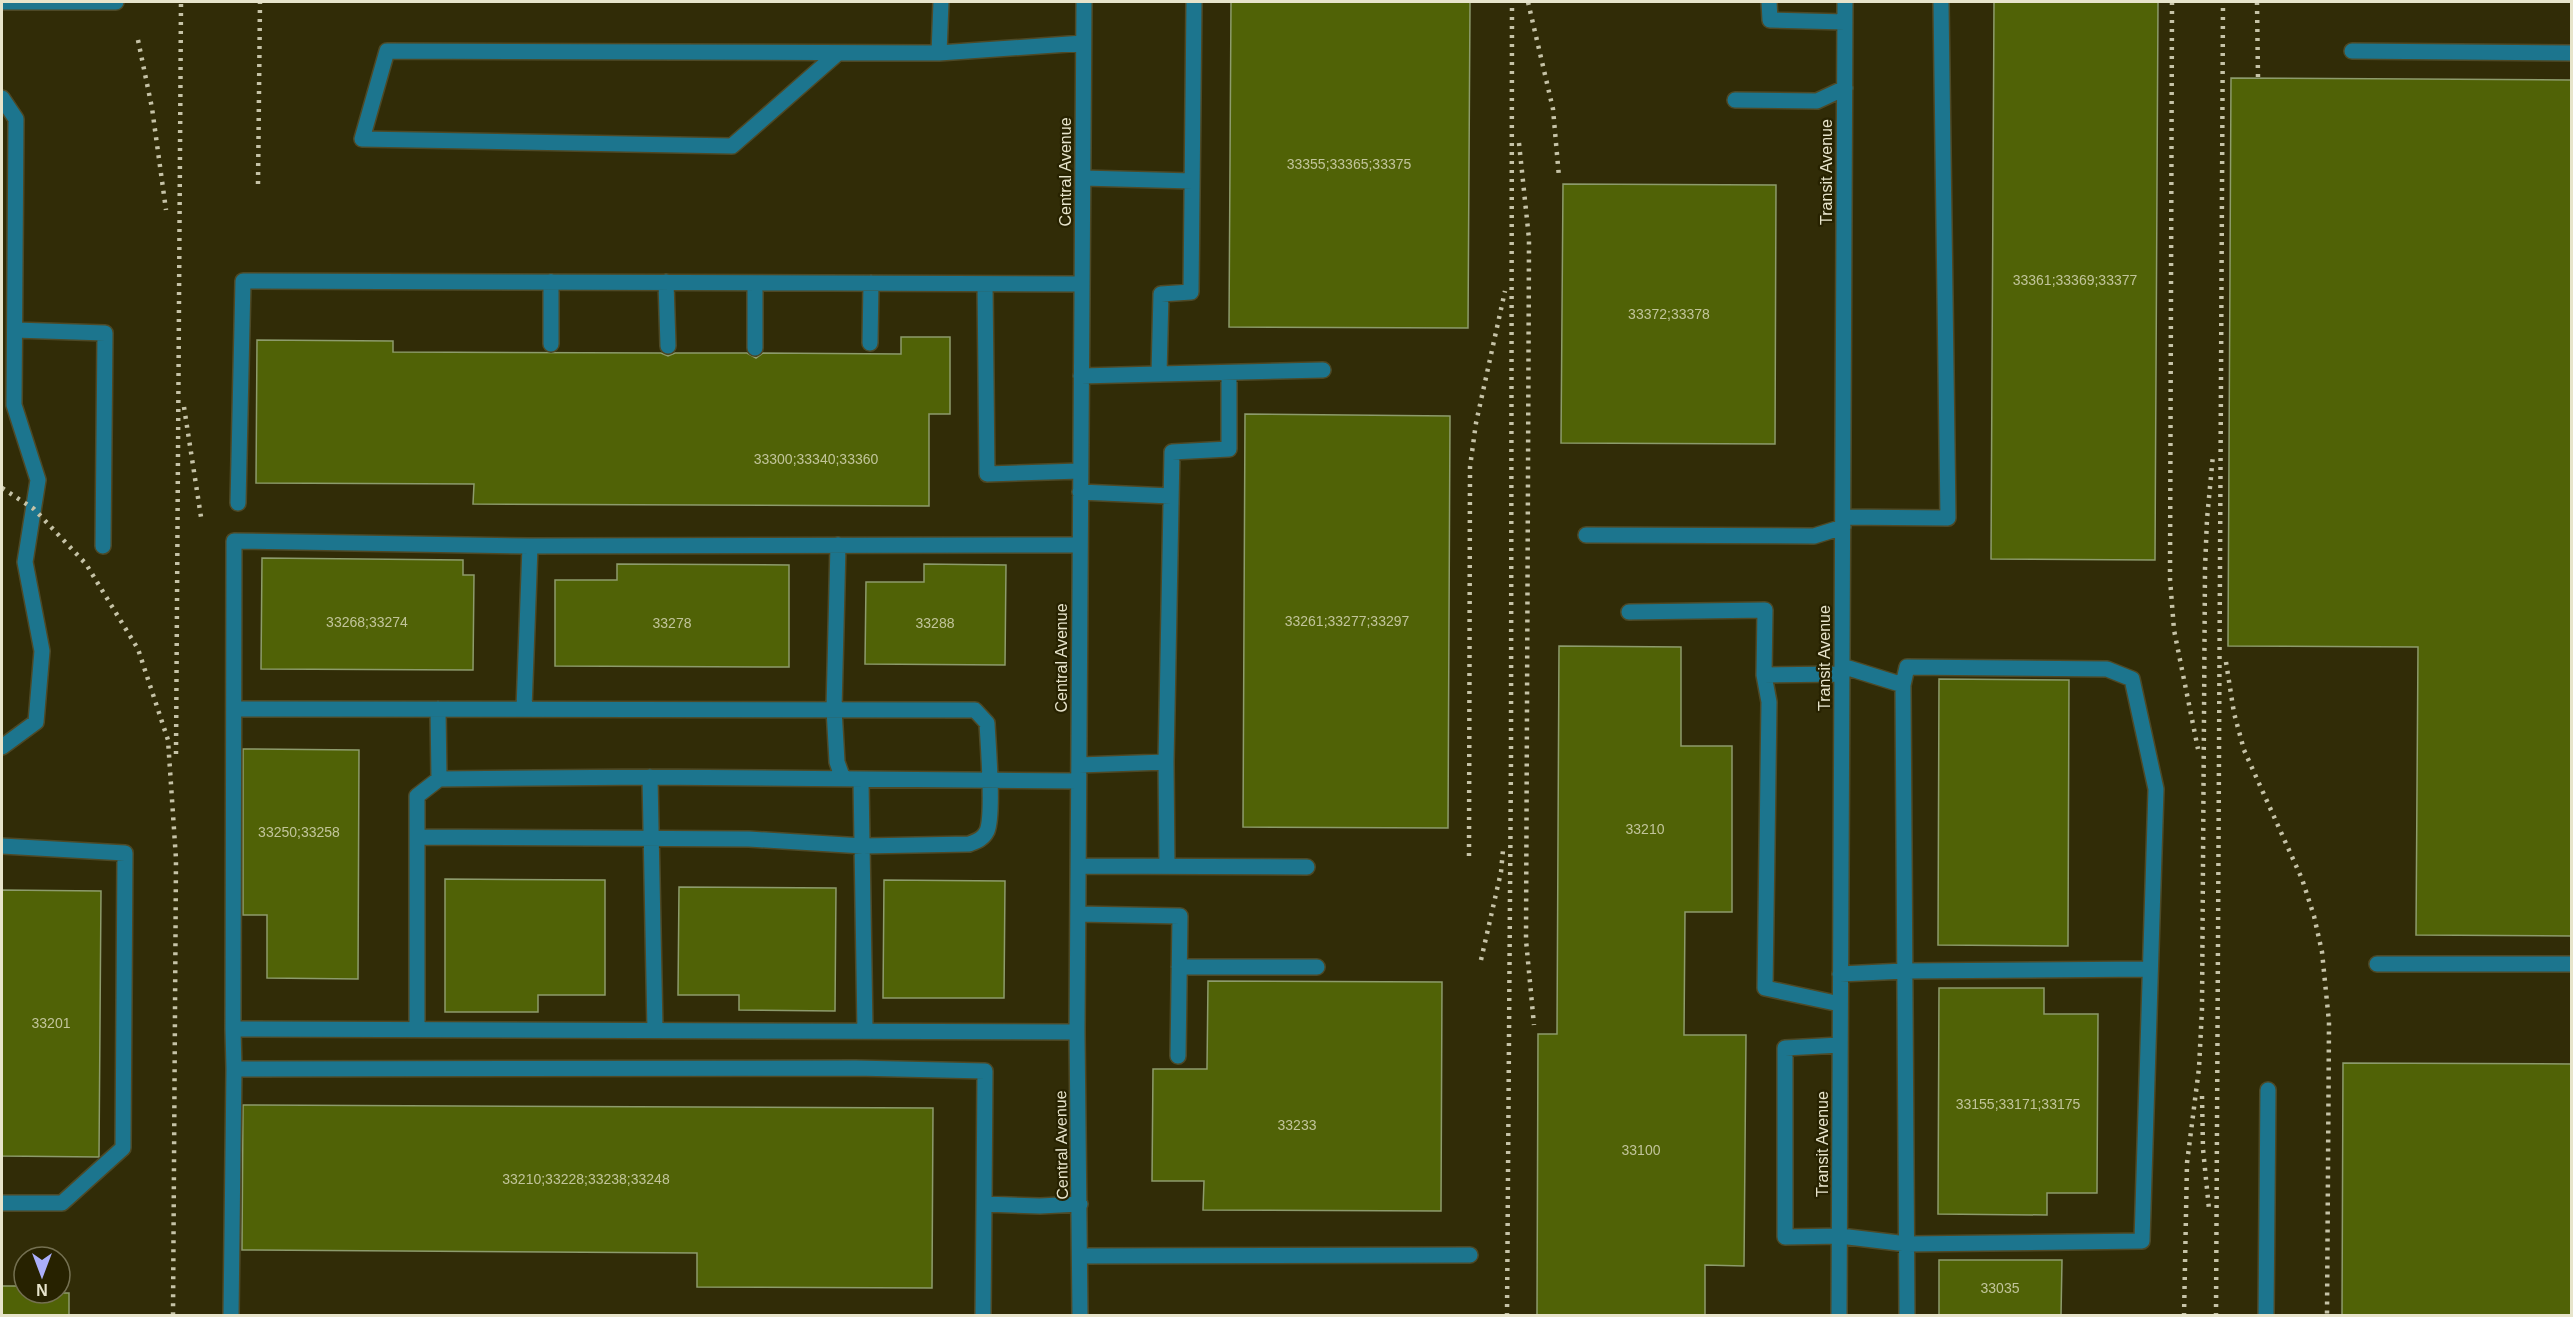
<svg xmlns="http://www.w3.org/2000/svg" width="2573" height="1317" font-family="Helvetica,sans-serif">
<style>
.building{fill:#506206;stroke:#8d9b6c;stroke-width:1.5}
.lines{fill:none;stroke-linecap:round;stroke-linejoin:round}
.minor-casing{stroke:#4e4926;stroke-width:18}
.minor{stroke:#1c758e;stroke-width:15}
.rail{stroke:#c6c3a7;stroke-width:4.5;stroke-dasharray:3 6;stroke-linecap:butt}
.labels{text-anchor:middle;stroke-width:4.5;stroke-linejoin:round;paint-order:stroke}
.number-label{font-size:14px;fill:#c1c49a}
.street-label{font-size:16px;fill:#e7e4cb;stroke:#272200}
</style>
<rect width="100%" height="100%" fill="#312c07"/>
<!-- building -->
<path class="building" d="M1231,2H1470L1468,328L1229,327Z
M1994,2H2158L2155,560L1991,559Z
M2231,78L2571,80V936L2416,935L2418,647L2228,646Z
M1563,184L1776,185L1775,444L1561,443Z
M901,337H950V414H929V506L473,504L474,484L256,483L257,340L393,341V352L661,353L668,356L675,353H747L756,358L763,353L901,354Z
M1245,414L1450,416L1448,828L1243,827Z
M262,558L463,560V575H474L473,670L261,669Z
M617,564L789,565V667L555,666V580H617Z
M924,564L1006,565L1005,665L865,664L866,582H924Z
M1559,646L1681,647V746H1732V912H1685L1684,1035H1746L1744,1266L1705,1265V1316H1537L1538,1034H1557Z
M1939,679L2069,680L2068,946L1938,945Z
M243,749L359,750L358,979L267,978V915H243Z
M445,879L605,880V995H538V1012H445Z
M884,880L1005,881L1004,998H883Z
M679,887L836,888L835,1011L739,1010V995H678Z
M2,890L101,891L99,1157L2,1156Z
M1208,981L1442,982L1441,1211L1203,1210L1204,1181H1152L1153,1069H1207Z
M1939,988H2044V1014H2098L2097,1193H2047V1215L1938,1214Z
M2343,1063L2571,1064V1316H2342Z
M243,1105L933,1108L932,1288L697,1287V1253L242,1250Z
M1939,1260H2062L2061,1316H1939Z
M2,1286H24V1293H69V1315L2,1316Z"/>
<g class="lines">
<defs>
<path id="minor" d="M2,2H116
M941,2L939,53L1083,43
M1769,2L1770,20L1845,22
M2352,51L2572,53
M838,53L732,146L362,139L387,51L939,53
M2,98L16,119L14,405L38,480L25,562L42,651L36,722L2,747
M1735,100L1817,101L1845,88
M1083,178L1192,181
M551,282V344
M666,282L668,346
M755,283V348
M985,284L987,474L1080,471
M15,330L105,333L103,546
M870,343L871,283
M1159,374L1323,370
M1081,376L1159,374L1161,294L1191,292L1194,2
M1080,492L1171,496
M238,503L243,281L1082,284
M1843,517L1948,518L1941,2
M1586,535L1814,536L1843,527
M838,545L834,709L837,762L843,779
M1629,612L1765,610L1764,675L1769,702L1765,988L1840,1004
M1842,666L1903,685L1907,1316
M1764,675L1842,674
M234,709L975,710L987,723C988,744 994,814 987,831C983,839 977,841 969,844L863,846L749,839L417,837
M438,709L439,779
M524,709L530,546
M1166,762L1167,866
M1079,765L1166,762L1172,452L1229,449V373
M650,777L655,1030
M861,780L865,1031
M2,846L125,853L123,1148L62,1203H2
M1078,866L1307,867
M1078,914L1180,916L1178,1056
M2377,964H2572
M1179,967H1317
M1840,974L1905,971L2150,969
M233,1029L234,1069
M417,1029V796L439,779L650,777L1078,781
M1077,1032L233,1029L234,541L530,546L1080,545
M1840,1045L1785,1048V1237L1840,1236L1907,1244L2142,1241L2156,789L2132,679L2107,669L1907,667L1903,685
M1080,1256L1470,1255
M231,1316L234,1069L855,1068L985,1071L984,1204L1040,1206L1080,1204
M983,1316L984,1204
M1080,1316L1077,1032L1084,2
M1839,1316L1845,2
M2266,1316L2268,1090"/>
</defs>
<!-- minor casing -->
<use href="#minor" class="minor-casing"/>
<!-- minor -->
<use href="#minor" class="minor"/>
<!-- rail -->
<path class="rail" d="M1528,2L1553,109L1559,177
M2172,2L2170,579L2174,630L2198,749
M2257,2L2258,78
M138,40L152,108L166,210
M1519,143L1529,239L1526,940L1534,1025
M258,184L260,2
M184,407L201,517
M2,488L34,509L86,564L138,649L168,740L176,859L173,1316
M2226,662L2234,713L2244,750L2302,879L2314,916L2322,952L2329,1022L2327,1316
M176,754L181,2
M1469,856L1470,467L1476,423L1505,291
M1481,960L1501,872L1503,850
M2202,1096L2203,1149L2209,1209
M1507,1316L1511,758L1512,2
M2184,1316L2187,1163L2199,1068L2202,1009L2205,569L2207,519L2213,455
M2216,1316L2223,2"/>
</g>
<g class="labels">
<!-- number labels -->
<g class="number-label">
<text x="1349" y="169">33355;33365;33375</text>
<text x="2075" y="285">33361;33369;33377</text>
<text x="1669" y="319">33372;33378</text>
<text x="816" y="464">33300;33340;33360</text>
<text x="1347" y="626">33261;33277;33297</text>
<text x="367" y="627">33268;33274</text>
<text x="672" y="628">33278</text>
<text x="935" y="628">33288</text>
<text x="1645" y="834">33210</text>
<text x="299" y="837">33250;33258</text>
<text x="51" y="1028">33201</text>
<text x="2018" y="1109">33155;33171;33175</text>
<text x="1297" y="1130">33233</text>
<text x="1641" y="1155">33100</text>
<text x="586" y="1184">33210;33228;33238;33248</text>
<text x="2000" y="1293">33035</text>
</g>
<!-- street labels -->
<g class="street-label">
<text transform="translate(1065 172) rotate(-90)" y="6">Central Avenue</text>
<text transform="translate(1826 172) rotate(-90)" y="6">Transit Avenue</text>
<text transform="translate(1061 658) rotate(-90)" y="6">Central Avenue</text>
<text transform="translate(1824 658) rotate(-90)" y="6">Transit Avenue</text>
<text transform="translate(1822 1144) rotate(-90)" y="6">Transit Avenue</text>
<text transform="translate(1061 1145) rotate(-91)" y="6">Central Avenue</text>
</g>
</g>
<!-- border -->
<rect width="2573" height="1317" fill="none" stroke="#e7e4cb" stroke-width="6"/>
<!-- north arrow -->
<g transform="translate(42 1275) rotate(180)"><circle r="28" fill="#272200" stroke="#747051" stroke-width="1.5"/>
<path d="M0-4.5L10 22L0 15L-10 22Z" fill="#abaffb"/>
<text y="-9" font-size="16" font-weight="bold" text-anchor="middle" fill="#e7e4cb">N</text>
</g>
</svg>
